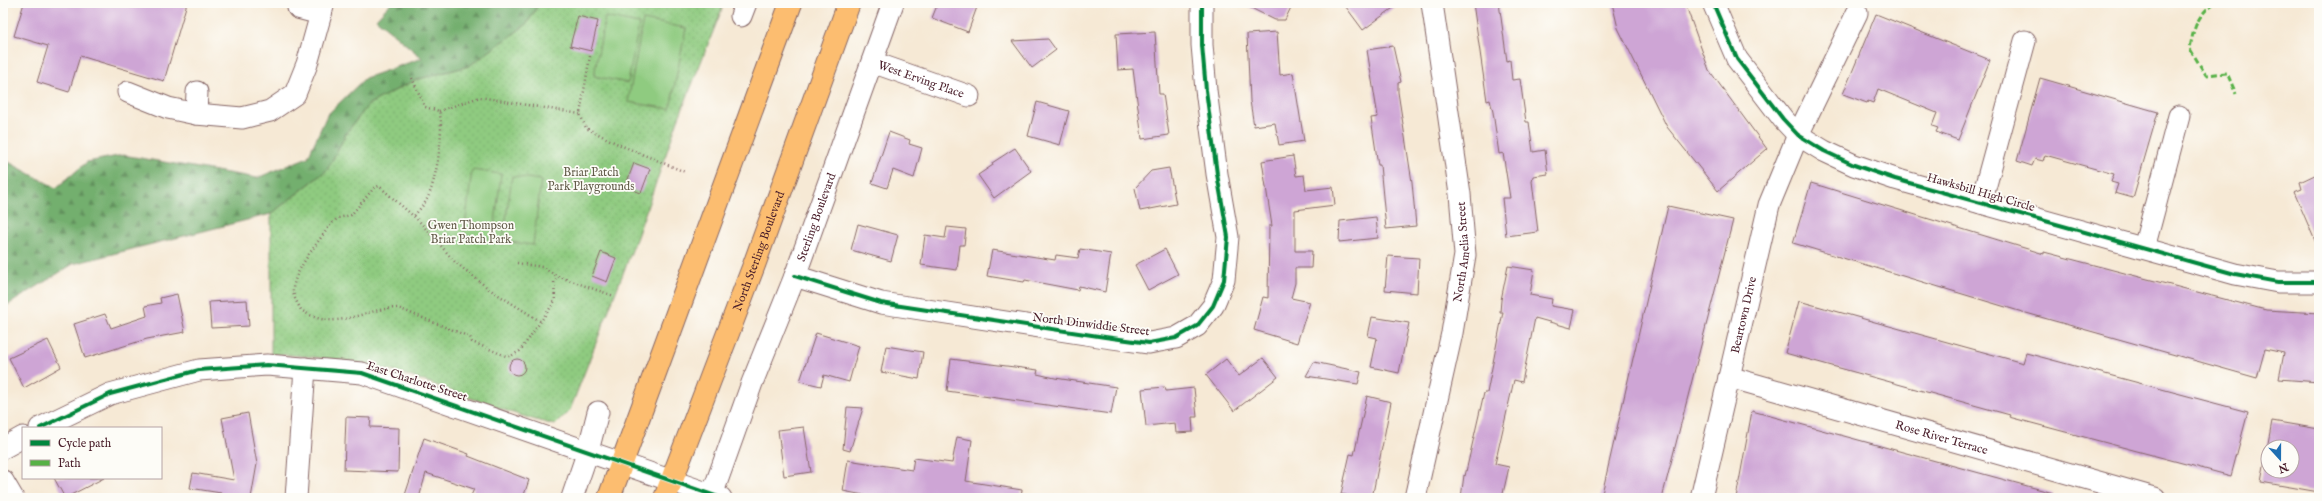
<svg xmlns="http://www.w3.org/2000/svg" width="2322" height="501" font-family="'IM FELL English',serif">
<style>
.grass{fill:url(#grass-dots);stroke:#6c7556}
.forest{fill:url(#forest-firs);stroke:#5e674c}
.pitch{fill:#8fcb80;stroke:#6c7556}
.building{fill:#cea5d5;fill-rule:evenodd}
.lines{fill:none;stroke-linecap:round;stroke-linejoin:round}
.minor-casing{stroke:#866666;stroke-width:23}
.major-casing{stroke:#866666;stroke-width:24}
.path{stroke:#866666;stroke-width:2.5;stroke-dasharray:1 3;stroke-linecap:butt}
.minor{stroke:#fff;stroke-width:21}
.major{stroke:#fcbd6f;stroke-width:22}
.quiet{stroke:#57b146;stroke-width:3;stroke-dasharray:6 3;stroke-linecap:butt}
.cycleway-casing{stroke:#fdfcf7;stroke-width:6}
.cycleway{stroke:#00873e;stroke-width:4}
.labels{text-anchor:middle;stroke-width:3.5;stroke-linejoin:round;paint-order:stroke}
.street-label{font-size:12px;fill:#4a1f2b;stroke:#fdfcf7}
.park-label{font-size:12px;fill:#625b49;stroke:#fdfcf7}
</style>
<defs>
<pattern id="grass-dots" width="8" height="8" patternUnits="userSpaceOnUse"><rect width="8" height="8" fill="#8fcb80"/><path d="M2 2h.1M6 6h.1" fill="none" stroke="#7dae6f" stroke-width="1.8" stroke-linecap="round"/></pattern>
<pattern id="forest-firs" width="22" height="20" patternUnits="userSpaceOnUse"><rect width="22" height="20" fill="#73af6e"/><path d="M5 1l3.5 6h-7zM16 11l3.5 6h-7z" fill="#608e5b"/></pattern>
</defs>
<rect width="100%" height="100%" fill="#fdfcf7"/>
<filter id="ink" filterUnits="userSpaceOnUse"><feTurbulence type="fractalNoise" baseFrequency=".025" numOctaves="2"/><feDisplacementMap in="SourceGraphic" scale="8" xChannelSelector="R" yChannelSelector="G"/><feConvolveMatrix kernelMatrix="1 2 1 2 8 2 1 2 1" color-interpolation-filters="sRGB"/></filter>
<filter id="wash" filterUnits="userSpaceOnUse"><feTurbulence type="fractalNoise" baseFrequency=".012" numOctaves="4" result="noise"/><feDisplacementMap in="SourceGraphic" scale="16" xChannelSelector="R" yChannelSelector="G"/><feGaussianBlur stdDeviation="0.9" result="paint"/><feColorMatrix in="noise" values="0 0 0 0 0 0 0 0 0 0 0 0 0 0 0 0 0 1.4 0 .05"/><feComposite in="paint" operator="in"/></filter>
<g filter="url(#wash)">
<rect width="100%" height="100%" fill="#f6e9d5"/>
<!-- grass -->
<path class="grass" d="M539,3H720L722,9L678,120L634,245L570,410L555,425C504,413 456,391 406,375C362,362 317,356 271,354V214L327,170L347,132L369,104L415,80L469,66L527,24Z"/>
<!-- forest -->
<path class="forest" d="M391,3H539L527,24L469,66L415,80L369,104L347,132L327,170L271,214L73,264L3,308V159L56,188L87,162L123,155L257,178L308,157L327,115L365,78L422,58L376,19Z"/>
<!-- pitch -->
<path class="pitch" d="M605,17L639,24L628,83L594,76Z
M643,20L686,28L670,109L628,102Z
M472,170L501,174L493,239L464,235Z
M512,176L541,180L533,245L503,241Z"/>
<g id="blocks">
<!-- building -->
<path class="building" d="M24,3H187L164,81L80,56L69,92L37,82L48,46L14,36Z
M938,3H965L977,7L968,32L932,18Z
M1241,3H1293L1285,20H1275Z
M1343,3H1400L1363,30Z
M1473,3H1499L1507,61L1510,60L1512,80L1520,79L1526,122H1529L1533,152L1545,150L1548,174L1533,176L1532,181L1538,232L1506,236L1502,198H1510L1503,153L1499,154L1493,112L1490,100L1487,101Z
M1612,3H1685L1709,70L1767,149L1718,191L1667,127L1618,28Z
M1876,14L1990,60L1958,140L1936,132L1938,128L1932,126L1937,113L1878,89L1873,103L1868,101L1867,103L1843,94Z
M578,16L598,21L591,51L570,46Z
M1155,32L1159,94H1163L1169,135L1142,139L1133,69L1118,70L1116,34Z
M1277,32L1280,75L1293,73L1304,141L1279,145L1275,123L1254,126L1250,101L1247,34Z
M1048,39L1056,50L1032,68L1012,41Z
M1393,46L1401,82L1398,83V92L1412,182L1416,226L1386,229L1380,165H1378L1371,118L1378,117L1367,50Z
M2040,78L2158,112L2133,198L2115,193L2118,184L2111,182L2114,174L2045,155L2043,161L2035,159L2032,166L2017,161Z
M1037,102L1069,111L1060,145L1028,136Z
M889,132L910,140L909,144L922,148L914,178L893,170L887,188L872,183Z
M1015,148L1031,171L994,198L978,175L993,165L992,163Z
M1293,156L1296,176L1304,175L1306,190L1333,187L1335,205L1295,210V251H1312L1311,268H1295V283L1291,298L1310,302L1297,343L1254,330L1263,297L1268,298L1269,226H1272L1262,161Z
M634,163L650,169L641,193L625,187Z
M1169,168L1176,204L1140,211L1135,188L1151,171Z
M2319,173V250L2294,192L2302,189L2300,182Z
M1811,183L2044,254V252L2266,310L2319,313V382L2279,379L2284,353L2265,349L2257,378L2019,311L1793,243Z
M1668,206L1733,220L1662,498H1601Z
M1376,217L1378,238L1339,242L1340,221Z
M858,224L898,235L891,261L851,250Z
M947,227L966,229L964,245H960L957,270L921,265L925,235L945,238Z
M1080,249L1111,254L1105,292L1079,286L1078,290L1025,280L1024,282L987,276L992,250L1055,260L1056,255L1078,258Z
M1165,249L1178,274L1148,290L1135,265Z
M601,252L616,258L607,282L592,276Z
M1388,256L1419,258L1417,293L1385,290Z
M1508,266L1534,270L1530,295L1552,299L1551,306L1575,310L1571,328L1535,318L1522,382L1514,380L1495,464L1509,467L1502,498H1461L1464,475L1465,476L1484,393H1487L1503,312H1500L1501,300Z
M177,294L185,332L147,339L85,358L74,324L105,314L111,328L147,316L145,306L161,303L160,298Z
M247,300L249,326L211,328L209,302Z
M1799,301L2023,363L2026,353L2248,412L2231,476L2009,417L2010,415L1785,353Z
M1372,317L1409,323L1399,373L1371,367L1377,338L1368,336Z
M816,333L859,346L849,382L824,375L821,386L800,381Z
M48,340L61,367L24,388L9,358Z
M886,346L923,352L919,379L881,372Z
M1263,358L1278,377L1234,411L1206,375L1226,359L1239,376Z
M951,359L1038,370L1037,374L1055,378L1116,387L1111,414L947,391Z
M509 367a8 8 0 1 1 16 0a8 8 0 1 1-16 0Z
M1314,362L1361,372L1358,384L1306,376Z
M1165,387L1166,391L1194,388L1197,417H1192L1193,432L1176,433L1175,423L1146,426L1142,389Z
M1367,396L1391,402L1372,498H1359L1341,494L1350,454L1354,455Z
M847,407L863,408L850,451L843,449Z
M1752,411L2053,493L2052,498H1736Z
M248,413L257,464L251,498H220L221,493L190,488L193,473L234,480L222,418Z
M346,417L371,418L370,427L399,428L398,472L344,470Z
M2272,421L2319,429V492L2261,482ZM2268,447H2292V471H2268Z
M804,427L811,472L784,476L778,430Z
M957,437L972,440L966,481L1022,490L1021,498H879L843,491L848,460L912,470L914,458L952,463Z
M424,438L469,454L468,456L529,480L523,498H470L474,489L426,473L419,498H404Z
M54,478H104L65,498Z"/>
</g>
</g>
<g filter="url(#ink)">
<use href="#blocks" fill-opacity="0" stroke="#866666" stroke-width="1"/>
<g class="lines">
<defs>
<g id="minor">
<path d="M1713,3L1737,59L1783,119L1798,135L1824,151L1854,165L1895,179L2235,274L2278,282H2319"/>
<path d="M298,8L321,14"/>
<path d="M741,16L746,3"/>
<path id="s1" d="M872,62L969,96"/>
<path d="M128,92L168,108L196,114L242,118L270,111L295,94L307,64L324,3"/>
<path d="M196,114L197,92"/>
<path d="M1981,203L2025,41"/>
<path d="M2144,248L2179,116"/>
<path d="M795,276L881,303L1105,337L1149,343L1176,338L1197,326L1213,306L1224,280L1228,237L1217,174L1206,90L1202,45V3"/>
<path id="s2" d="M1729,377L2155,498"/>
<path d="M40,428L110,394L199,370L267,365L362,373L721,498"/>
<path d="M3,448L23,437"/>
<path d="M3,481L13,498"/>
<path d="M296,498L305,368"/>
<path d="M572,498L588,451L598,412"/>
<path id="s3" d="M711,498L752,383L795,276L893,3"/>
<path id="s4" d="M1415,498L1452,333L1465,255L1460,194L1432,3"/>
<path id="s5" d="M1701,498L1769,205L1798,135L1857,13"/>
</g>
<g id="major">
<path d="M609,498L791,3"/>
<path id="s6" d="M665,498L754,265L849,3"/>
</g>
</defs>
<!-- minor casing -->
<use href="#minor" class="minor-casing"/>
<!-- major casing -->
<use href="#major" class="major-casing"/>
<!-- path -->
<path class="path" d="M590,56L580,114L586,128L620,145L685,172
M412,78L425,107L439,111C445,128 436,183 427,199C424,205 418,211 414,216
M439,111L480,97L580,114
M517,263L542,267L557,276L614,296
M540,321L489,289L455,262L419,221L379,186L374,188L351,215L338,218L331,224C320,240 292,272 293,292C294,298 298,304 301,310C337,334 361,308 398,308L470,337L472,342L506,356H511L520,351L555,301L554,281L557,276"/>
<!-- minor -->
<use href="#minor" class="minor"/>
<!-- major -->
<use href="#major" class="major"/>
<!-- quiet -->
<path class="quiet" d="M2214,3C2197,16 2193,29 2190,49L2206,75L2227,73L2236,94"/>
<defs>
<path id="cycleway" d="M1713,3L1737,59L1783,119L1798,135L1824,151L1854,165L1895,179L2235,274L2278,282H2319
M795,276L881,303L1105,337L1149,343L1176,338L1197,326L1213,306L1224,280L1228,237L1217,174L1206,90L1202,45V3
M40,428L110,394L199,370L267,365L362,373L721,498"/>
</defs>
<!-- cycleway casing -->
<use href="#cycleway" class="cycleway-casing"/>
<!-- cycleway -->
<use href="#cycleway" class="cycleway"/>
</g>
</g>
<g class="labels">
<!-- street labels -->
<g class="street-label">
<text dy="4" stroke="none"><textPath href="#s1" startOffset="52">West Erving Place</textPath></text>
<text transform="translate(1981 192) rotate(16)" y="4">Hawksbill High Circle</text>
<text dy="4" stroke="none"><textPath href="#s3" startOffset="300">Sterling Boulevard</textPath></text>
<text dy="4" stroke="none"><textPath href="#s6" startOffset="264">North Sterling Boulevard</textPath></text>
<text dy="4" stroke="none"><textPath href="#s4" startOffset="251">North Amelia Street</textPath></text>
<text dy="4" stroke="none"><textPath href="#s5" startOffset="188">Beartown Drive</textPath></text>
<text transform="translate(1091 324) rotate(7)" y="4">North Dinwiddie Street</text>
<text transform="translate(417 381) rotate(18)" y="4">East Charlotte Street</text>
<text dy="4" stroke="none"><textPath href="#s2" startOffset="221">Rose River Terrace</textPath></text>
</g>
<!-- park labels -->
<g class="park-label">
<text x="591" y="176">Briar Patch<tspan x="591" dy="14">Park Playgrounds</tspan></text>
<text x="471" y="229">Gwen Thompson<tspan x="471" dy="14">Briar Patch Park</tspan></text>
</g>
</g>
<!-- margin -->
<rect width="2322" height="501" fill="none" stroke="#fdfcf7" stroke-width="16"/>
<!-- legend -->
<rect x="22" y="427" width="140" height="52" fill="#fdfcf7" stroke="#b5a4a5"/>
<rect x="30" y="440" width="20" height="6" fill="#00873e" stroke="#b5a4a5"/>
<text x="58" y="447" font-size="12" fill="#4a1f2b">Cycle path</text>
<rect x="30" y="460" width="20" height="6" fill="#57b146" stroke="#b5a4a5"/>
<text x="58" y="467" font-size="12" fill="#4a1f2b">Path</text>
<!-- north arrow -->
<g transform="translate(2280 459) rotate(159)"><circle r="19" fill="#fdfcf7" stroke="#b5a4a5"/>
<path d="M0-3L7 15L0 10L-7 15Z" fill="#1f6fb2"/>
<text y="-6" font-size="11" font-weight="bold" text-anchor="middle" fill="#4a1f2b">N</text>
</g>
</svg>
